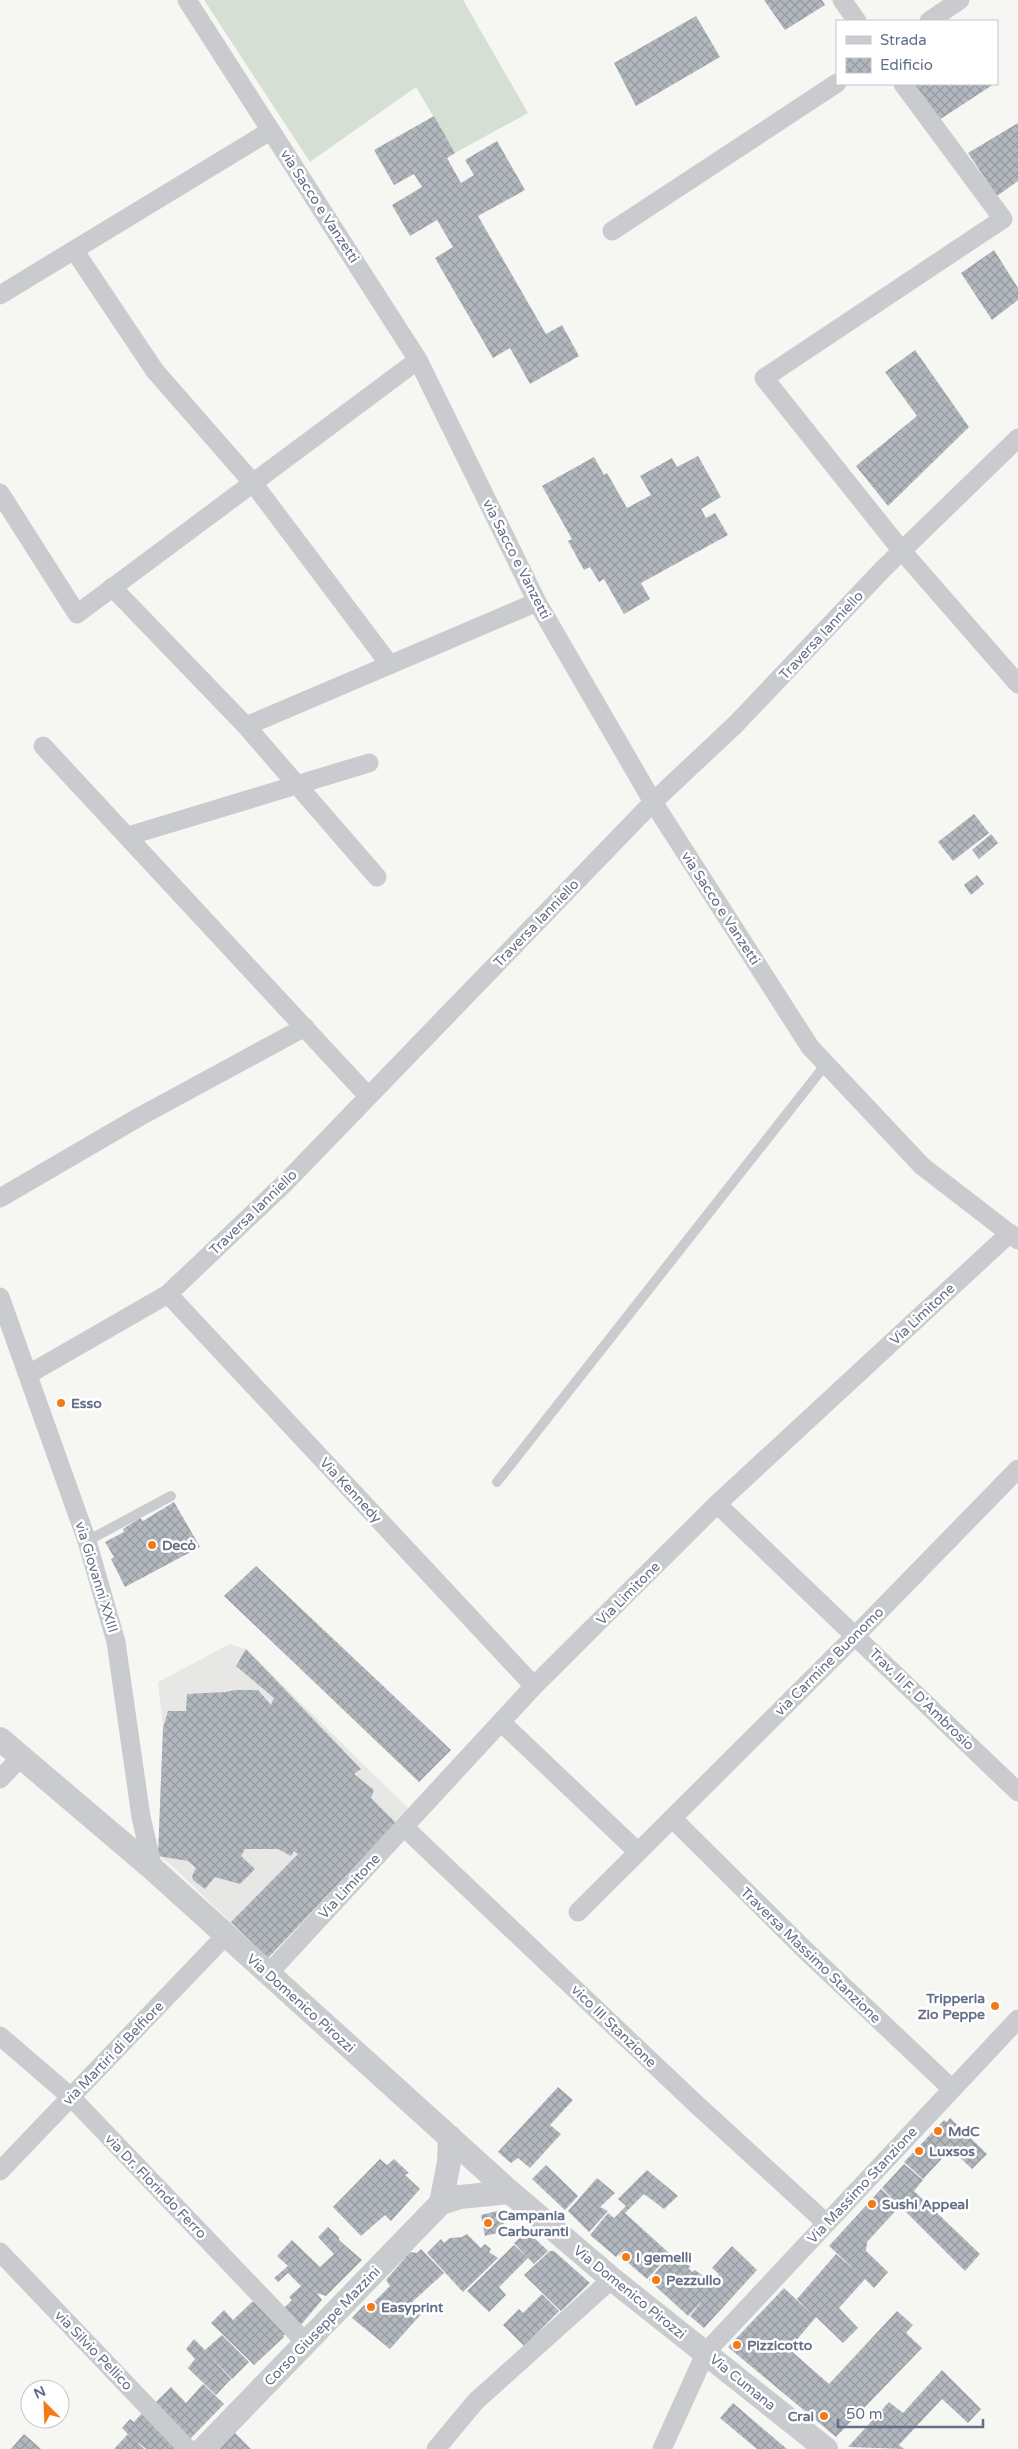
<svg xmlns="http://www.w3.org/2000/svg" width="1018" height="2449" font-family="'Varela Round',sans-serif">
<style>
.built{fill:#e7e7e6}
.grass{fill:#d6dfd4}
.building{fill:url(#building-cross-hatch)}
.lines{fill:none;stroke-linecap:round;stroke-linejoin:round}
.service{stroke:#c9cbcf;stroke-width:10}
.minor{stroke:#c9cbcf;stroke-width:19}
.tertiary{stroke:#c9cbcf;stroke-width:24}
.poi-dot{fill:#f47a16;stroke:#fff;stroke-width:2}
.labels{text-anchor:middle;stroke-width:5;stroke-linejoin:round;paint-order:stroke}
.street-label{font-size:14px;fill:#636f87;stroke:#fff}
.poi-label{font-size:14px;font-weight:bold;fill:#636f87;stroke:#fff;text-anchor:start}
</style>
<defs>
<pattern id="building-cross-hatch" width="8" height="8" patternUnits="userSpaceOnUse" patternTransform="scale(1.25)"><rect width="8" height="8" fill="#b3b8bf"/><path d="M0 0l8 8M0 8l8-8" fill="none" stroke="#959aa1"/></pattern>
</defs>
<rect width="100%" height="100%" fill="#f6f7f3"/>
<!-- built -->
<path class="built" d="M230,1644L246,1649L408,1808L268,1958L170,1864L158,1856L163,1728L158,1682Z"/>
<!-- grass -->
<path class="grass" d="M204,0H463L528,113L455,153L416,87L310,162Z"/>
<!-- building -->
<path class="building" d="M764,0H822L825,5L785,30Z
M696,16L720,57L636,106L614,63Z
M912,84H994L939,120Z
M434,116L455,153L447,158L461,183L474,175L465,160L497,141L525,190L478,216L546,334L562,325L579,356L530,384L510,348L493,358L435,258L453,247L437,220L410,236L392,205L422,187L414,174L394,185L374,150Z
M1018,123V181L997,196L968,153Z
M994,250L1018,288V300L992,320L961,273Z
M915,350L969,427L888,506L856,466L917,416L885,372Z
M698,456L721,497L701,509L706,518L715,513L728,535L641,583L650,599L624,614L604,579L599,582L590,567L584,570L568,541L572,539L542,486L594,457L604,475L607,473L627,508L651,495L640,476L672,458L677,467Z
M974,814L989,833L953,861L938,842Z
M991,834L998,843L979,859L972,850Z
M977,875L984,884L971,895L964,885Z
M174,1502L200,1547L125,1587L111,1559L114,1557L105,1542L124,1532L123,1529L140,1518L143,1521Z
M256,1566L451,1750L419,1782L224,1596Z
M246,1649L361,1769L354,1774L374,1790L371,1798L396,1823L268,1958L231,1922L298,1854L294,1851L291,1856L278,1849H245L241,1856L255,1869L240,1884L215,1877L205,1889L193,1880L192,1876L196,1868L188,1861L158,1856L163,1728L168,1711H186L187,1694L226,1692L235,1690H258L271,1705L274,1698L236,1666Z
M558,2087L573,2100L550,2125L561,2134L530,2168L518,2158L511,2163L498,2152Z
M950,2118L987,2154L972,2169L951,2149L923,2179L904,2162L944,2120L947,2122Z
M380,2159L387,2165L394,2159L409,2173L405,2175L420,2189L391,2221L385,2215L361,2236L333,2207Z
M904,2164L923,2180L914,2191L980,2254L965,2271L882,2188Z
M546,2165L578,2196L565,2210L532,2179Z
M647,2170L678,2196L664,2209L644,2194L625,2213L670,2254L647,2279L619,2255L625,2247L616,2257L590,2235L608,2213L614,2218L626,2206L618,2199Z
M597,2178L615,2193L600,2207L608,2211L589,2232L568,2211Z
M881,2189L900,2206L867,2242L866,2251L888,2272L874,2288L865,2279L839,2308L858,2328L843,2343L816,2317L789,2349L829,2384L897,2311L913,2325L906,2333L922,2348L836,2437L728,2347L784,2288L813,2315L797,2299L836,2254L855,2270L829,2246Z
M501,2210L505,2231L485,2236L481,2215Z
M328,2227L339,2237V2240L362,2260L326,2296L317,2293L322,2300L300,2326L283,2309L292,2300L289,2297L301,2286L288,2273L278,2282L274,2278L288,2266L277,2256L292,2240L320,2267L334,2254L318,2237Z
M527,2231L548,2251L534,2264L514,2243Z
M467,2234L481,2248L485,2244L491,2249L489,2252L498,2258L463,2292L427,2253L441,2239L444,2243L450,2238L462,2237Z
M514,2245L528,2258L499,2287L506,2295L489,2312L467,2291Z
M732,2246L757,2270L704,2328L690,2316L704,2299L688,2316L649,2280L671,2255L681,2265L684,2262L691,2267L688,2268L692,2272L695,2270L703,2276L700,2279L714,2289L709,2284L719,2274L712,2268Z
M421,2249L444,2273L411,2303L423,2312L390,2349L352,2318L364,2305L367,2309L390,2286L386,2280L410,2252L417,2253Z
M550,2251H554L590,2283L561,2311L524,2275Z
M542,2294L559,2311L524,2346L503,2325L519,2309L523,2313Z
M252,2302H256L286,2333L283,2336L284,2337L254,2365L211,2323L224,2310L233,2320Z
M222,2335L249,2362L232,2379L208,2354L231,2379L216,2395L188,2368L195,2359L186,2349L194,2339L205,2350Z
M942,2370L981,2409L968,2423L942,2399L899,2445L904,2449L848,2447L889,2402L903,2413Z
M203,2384L224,2404L190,2439L155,2403L171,2387L186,2403Z
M733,2403L787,2449H757L720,2418Z
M143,2412L177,2449H146L136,2441L144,2449H114L128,2434L122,2428L130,2419L134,2422Z
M234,2432L251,2449H218Z
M24,2434L41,2449H11Z"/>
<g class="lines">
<!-- service -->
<path class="service" d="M497,1482L826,1064
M87,1541L171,1496"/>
<!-- minor -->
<path class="minor" d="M187,0L418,360L537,602L653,802L810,1047L922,1166L1018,1240
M842,0L857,21
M929,21L960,0
M903,84L1003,219L764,378L902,551L1018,684
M612,231L837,83
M74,250L155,371L253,483L390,665
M0,295L270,131
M0,493L77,614L418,360
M112,587L246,726L377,877
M246,726L537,602
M43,746L368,1096
M128,836L369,763
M0,1198L139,1117L305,1027
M168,1294L534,1686
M0,1297L87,1541L116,1642L141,1817L153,1869
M29,1374L168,1294L286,1182L653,802L736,724L883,569L1018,438
M717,1504L1018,1792
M501,1722L638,1852
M0,1779L21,1757
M672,1818L806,1951L952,2089
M404,1827L696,2104L826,2223
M578,1912L856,1635L1018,1469
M268,1974L534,1686L717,1504L1010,1233
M0,2036L71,2097L306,2343
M0,2171L226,1935
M0,2252L188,2449
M436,2449L476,2401L612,2279
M662,2449L706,2352L1018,2019"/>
<!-- tertiary -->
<path class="tertiary" d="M0,1739L153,1869L510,2192L612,2279L826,2449
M441,2203L449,2162L450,2137
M203,2449L441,2203L460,2197L510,2192"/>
</g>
<!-- markers -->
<g class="poi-dot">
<circle cx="61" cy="1403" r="5"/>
<circle cx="152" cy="1545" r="5"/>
<circle cx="995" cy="2006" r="5"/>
<circle cx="938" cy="2131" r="5"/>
<circle cx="919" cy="2151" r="5"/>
<circle cx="872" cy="2204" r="5"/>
<circle cx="488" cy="2223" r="5"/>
<circle cx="626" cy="2257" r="5"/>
<circle cx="656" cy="2280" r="5"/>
<circle cx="371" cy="2307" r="5"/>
<circle cx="737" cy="2345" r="5"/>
<circle cx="824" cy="2416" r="5"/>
</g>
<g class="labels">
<!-- street labels -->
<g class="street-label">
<text transform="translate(320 206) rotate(57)" y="5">via Sacco e Vanzetti</text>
<text transform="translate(517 559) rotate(63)" y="5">via Sacco e Vanzetti</text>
<text transform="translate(821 635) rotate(-47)" y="5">Traversa Ianniello</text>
<text transform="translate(721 908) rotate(57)" y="5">via Sacco e Vanzetti</text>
<text transform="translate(536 923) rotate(-46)" y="5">Traversa Ianniello</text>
<text transform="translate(253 1212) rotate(-44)" y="5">Traversa Ianniello</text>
<text transform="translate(922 1314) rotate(-43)" y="5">Via Limitone</text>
<text transform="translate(351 1490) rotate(47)" y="5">Via Kennedy</text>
<text transform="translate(97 1577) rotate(73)" y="5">via Giovanni XXIII</text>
<text transform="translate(628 1593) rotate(-45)" y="5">Via Limitone</text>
<text transform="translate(829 1661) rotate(-45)" y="5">via Carmine Buonomo</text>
<text transform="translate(922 1699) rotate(44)" y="5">Trav. II F. D'Ambrosio</text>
<text transform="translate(349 1886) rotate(-47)" y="5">Via Limitone</text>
<text transform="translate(811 1955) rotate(44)" y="5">Traversa Massimo Stanzione</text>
<text transform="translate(301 2003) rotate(42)" y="5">Via Domenico Pirozzi</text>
<text transform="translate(614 2026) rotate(44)" y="5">vico III Stanzione</text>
<text transform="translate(113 2053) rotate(-46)" y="5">via Martiri di Belfiore</text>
<text transform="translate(862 2185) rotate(-47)" y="5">Via Massimo Stanzione</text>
<text transform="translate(156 2186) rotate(46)" y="5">via Dr. Florindo Ferro</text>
<text transform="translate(630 2292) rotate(39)" y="5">Via Domenico Pirozzi</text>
<text transform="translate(322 2326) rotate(-46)" y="5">Corso Giuseppe Mazzini</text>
<text transform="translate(94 2350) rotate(46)" y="5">via Silvio Pellico</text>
<text transform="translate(743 2382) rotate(39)" y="5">Via Cumana</text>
</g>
<!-- poi labels -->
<g class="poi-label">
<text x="71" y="1408">Esso</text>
<text x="162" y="1550">Decò</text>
<text x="985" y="2003" text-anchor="end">Tripperia<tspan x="985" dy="16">Zio Peppe</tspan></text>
<text x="948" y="2136">MdC</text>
<text x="929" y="2156">Luxsos</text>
<text x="882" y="2209">Sushi Appeal</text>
<text x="498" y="2220">Campania<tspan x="498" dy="16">Carburanti</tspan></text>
<text x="636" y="2262">I gemelli</text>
<text x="666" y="2285">Pezzullo</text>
<text x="381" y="2312">Easyprint</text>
<text x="747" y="2350">Pizzicotto</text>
<text x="814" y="2421" text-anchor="end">Crai</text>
</g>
</g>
<!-- legend -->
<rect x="836" y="20" width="162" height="65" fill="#ffffff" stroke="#c1c5cf"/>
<rect x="846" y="36" width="25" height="8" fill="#c9cbcf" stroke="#c1c5cf"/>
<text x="880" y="45" font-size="15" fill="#636f87">Strada</text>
<rect x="846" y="58" width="25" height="15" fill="url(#building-cross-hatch)" stroke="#c1c5cf"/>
<text x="880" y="70" font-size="15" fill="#636f87">Edificio</text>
<!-- north arrow -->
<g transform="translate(45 2404) rotate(336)"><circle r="24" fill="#ffffff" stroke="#c1c5cf"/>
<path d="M0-4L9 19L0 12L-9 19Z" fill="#f47a16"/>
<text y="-8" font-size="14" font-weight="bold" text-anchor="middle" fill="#636f87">N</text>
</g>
<!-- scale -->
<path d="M838 2419v8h145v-8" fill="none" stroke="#636f87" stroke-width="2.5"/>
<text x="846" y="2419" font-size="15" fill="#636f87" stroke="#ffffff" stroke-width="4" paint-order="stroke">50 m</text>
</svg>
